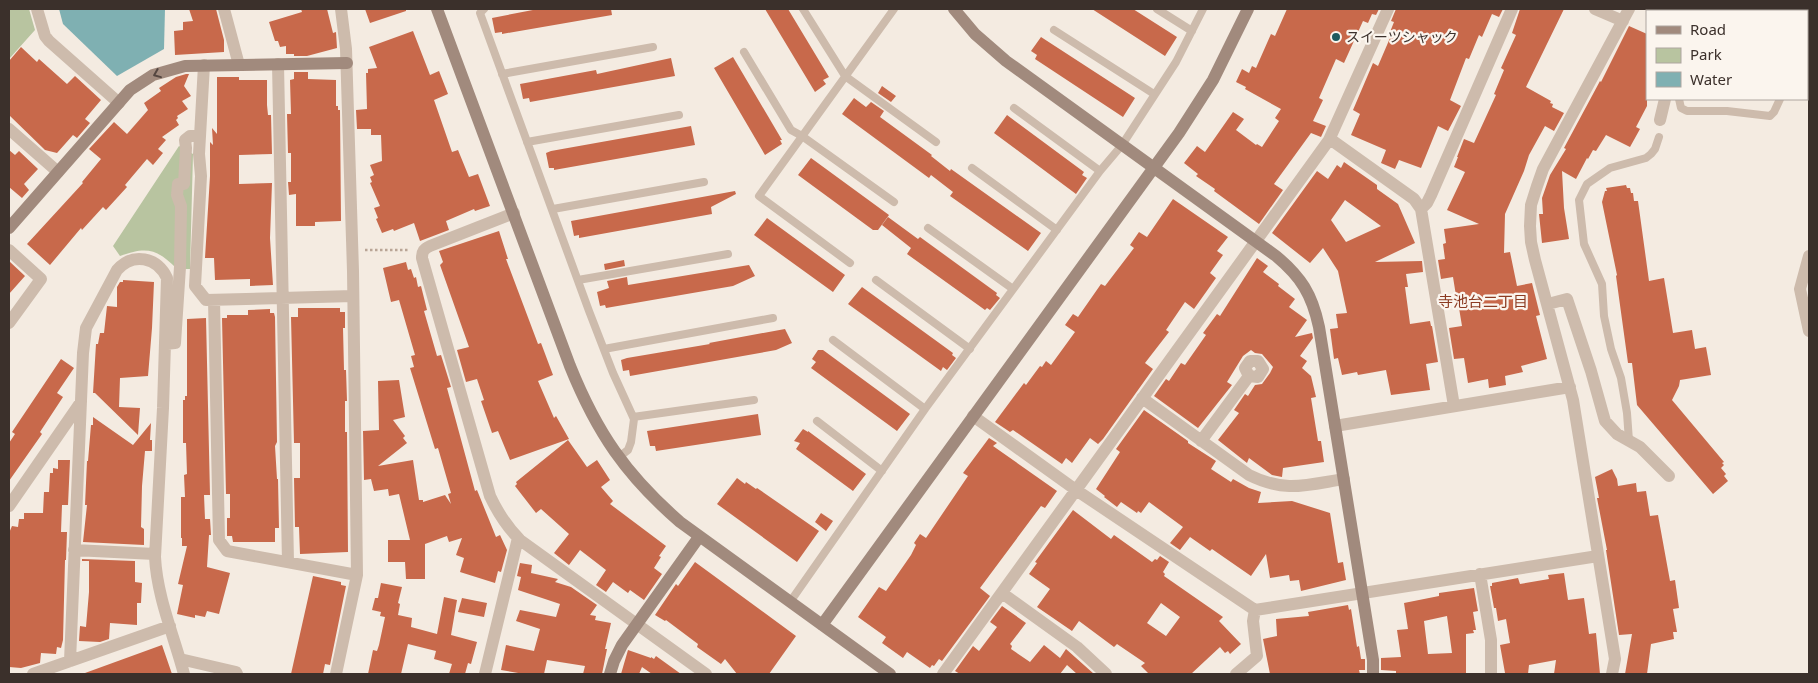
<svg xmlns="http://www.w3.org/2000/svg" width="1818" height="683" font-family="'Noto Sans','Noto Sans JP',sans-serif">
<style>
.green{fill:#b8c4a0}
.water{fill:#7fb0b2}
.building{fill:#c8694b;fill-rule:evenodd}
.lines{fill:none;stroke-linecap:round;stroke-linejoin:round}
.path{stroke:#b9a596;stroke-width:2.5;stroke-dasharray:2.5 2.5;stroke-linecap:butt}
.lane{stroke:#cdbbac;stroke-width:8}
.street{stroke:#cdbbac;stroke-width:12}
.secondary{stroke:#a18a7d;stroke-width:12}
.oneway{stroke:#544640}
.poi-dot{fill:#1f5a5e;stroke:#fbf5ee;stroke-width:2}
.labels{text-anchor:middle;stroke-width:4.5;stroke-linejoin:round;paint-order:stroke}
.poi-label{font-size:14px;fill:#3b302b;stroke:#fbf5ee;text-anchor:start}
.neighbourhood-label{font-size:15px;fill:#8c3b22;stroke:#fbf5ee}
</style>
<rect width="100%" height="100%" fill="#f4ebe1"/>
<!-- green -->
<path class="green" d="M9,9H29L35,30L9,59Z
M179,146L193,154L190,269H177C157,249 147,246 120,256L113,246Z"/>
<!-- water -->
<path class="water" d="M59,9H165L164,49L117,76L63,24Z"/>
<!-- building -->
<path class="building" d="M189,9H216L224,40V52L175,55L174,31L183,30V22L193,21Z
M301,9H327L333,33L336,32L337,48L307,56H294V54H286V46L280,47L278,41H275L269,22L302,12Z
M365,9H406V11L370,23Z
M538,9H611L612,15L502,34V32L495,33L492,18Z
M765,9H788L829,77L823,80L826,84L815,92Z
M1092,9H1133L1177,37L1165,56Z
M1287,9H1379L1376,15L1372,14L1368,23L1363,21L1344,63L1336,59L1319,98L1323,100L1313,121L1326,126L1321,137L1311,133L1274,184L1283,190L1259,224L1214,191L1215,189L1196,176L1198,174L1184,163L1197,146L1205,152L1233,112L1244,119L1236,130L1256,145L1257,144L1262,147L1279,121L1275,118L1281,109L1245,89L1246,87L1236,82L1242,69L1249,73L1252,66L1256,68L1271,34L1275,36Z
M1396,9H1503L1499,17L1492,14L1482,37L1479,35L1469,59L1466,58L1450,100L1461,106L1448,131L1438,126L1421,168L1399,160L1395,169L1381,163L1386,150L1351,135L1360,114L1353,110L1373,63L1378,66L1390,38L1388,37L1394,22L1391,21Z
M1520,9H1564L1526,87L1551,101L1550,103L1553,104L1552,107L1564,113L1554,131L1545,126L1529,155L1524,171L1505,214L1504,253L1510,252L1517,286L1532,283L1540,315L1536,316L1547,359L1521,366L1523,372L1505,376L1506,385L1489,388L1488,379L1468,383L1464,358L1454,359L1449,328L1462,326L1458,302H1457L1453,277L1441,279L1438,260L1445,259L1443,244L1446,243L1444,229L1479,224L1447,210L1465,172L1454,167L1458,157H1457L1464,139L1474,143L1496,95L1494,94L1504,70L1501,68L1516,35L1512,33Z
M1629,26L1647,34V106L1636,127L1640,129L1630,147L1606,135L1596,151L1593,150L1588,159L1587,158L1576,179L1562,171L1564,208L1569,239L1542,243L1539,214H1543L1542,198L1550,175L1566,149L1564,148L1600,81L1601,82Z
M413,31L430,75L439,71L448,94L434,100L452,152L458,150L469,177L478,174L490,206L475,211L474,209L446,221L449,230L420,241L414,223L394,231L393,229L382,233L376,219L378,218L374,208L380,206L370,183L372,182L370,177L374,175L370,165L382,161L381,135H371V129H357L356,110L367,109L366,73H368V69L377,68L369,47Z
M1041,37L1135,98L1123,117L1035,59L1037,55L1031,51Z
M21,47L37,62L39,59L67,84L75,76L101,100L85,119L90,123L77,138L73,135L57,153L45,150L9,115V61Z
M733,57L782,140H780L782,144L765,155L714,68Z
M671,58L675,76L530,102L529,98L523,99L520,84L596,70L597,74Z
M294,72H308V79L336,80V106H338V110H340L341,221L315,222V226H296V194L289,195L288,182H291V153H288L287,114H291L290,80L294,79Z
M186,74H189L184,86L191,96L182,101L188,109L177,116L178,118L176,120L179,125L162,137L166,140L158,149L163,153L153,165L147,159L125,185L127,187L106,210L103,207L82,230L81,228L50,265L27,244L83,183L82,182L101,159L89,149L114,122L127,134L148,110L144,103L161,91L159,88L176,77Z
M217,77H239V80H267V105L268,115H271L272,154L239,155V184L272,183L270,238L273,285L250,286V279L215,280L214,258H205L210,176V142L213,145L212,128L217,134Z
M882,86L896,96L891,102L878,93Z
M854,98L866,107L871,102L884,111L880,117L932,155L931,156L950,171L951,169L1041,233L1028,251L950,196L953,192L931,175L929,178L842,114Z
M1007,115L1084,172L1082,175L1087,178L1076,194L994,133Z
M691,126L695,145L554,170V168H549L546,153L551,151Z
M9,150L15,155L19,151L38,169L24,184L29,190L22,198L9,187Z
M811,158L889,215L878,230H873L798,175Z
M1344,162L1377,185V189L1398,204L1415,243L1375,262L1422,261L1423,272L1406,274L1408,287H1405L1410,324L1430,321L1431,326H1432L1438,362L1426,364L1430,390L1391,395L1386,370L1358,375L1357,372L1342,375L1338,358L1334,359L1330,329L1338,328L1336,314L1347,313L1338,271L1323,248L1310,263L1272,233L1317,171L1328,179L1337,165L1341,168ZM1345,200L1381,226L1346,242L1331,220Z
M1626,185L1627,188H1630L1631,193H1633L1634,201H1638L1649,281L1664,278L1673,333L1692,330L1695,349L1706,347L1711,375L1680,380L1679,386L1672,400L1724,462L1722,463L1724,465L1721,468L1726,474L1724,476L1728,481L1713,494L1637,405L1632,363H1628L1616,276L1617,275L1602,202L1605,191H1607L1606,188Z
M735,191L736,194L711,207L712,214L579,238V235L574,236L571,221Z
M1173,199L1228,237L1217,251L1223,255L1210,273L1216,278L1194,309L1185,302L1166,330L1169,332L1145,363L1153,369L1103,439L1098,444L1090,438L1072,463L1066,458L1062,464L1013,430L1010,432L995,422L1024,383L1026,385L1040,366L1042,367L1046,361L1051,365L1075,332L1065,325L1073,314L1078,317L1101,284L1105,286L1134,248L1130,245L1139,232L1147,237Z
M888,217L918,239L920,237L997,293L996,295L1000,298L990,310L987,308L985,310L907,254L911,248L882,225Z
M767,218L845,275L833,292L754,235Z
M499,231L508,259H506L538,344L541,343L553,375L538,381L554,418L556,416L569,439L510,460L498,431L492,433L481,401L484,400L477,379L466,382L457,350L469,347L440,265L443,262L439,251Z
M1257,258L1268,266L1263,272L1279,284L1278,286L1295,299L1289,307L1307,320L1295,337L1312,333L1313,338L1300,356L1307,361L1302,368L1311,376L1316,397L1311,398L1318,441H1321L1324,462L1283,468L1282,477L1272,475L1249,458L1247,463L1218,440L1239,413L1234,410L1245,394L1248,396L1255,385L1262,384L1270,373L1273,367L1262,354L1255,353L1251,350L1243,356L1227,382L1232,385L1198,428L1154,396L1166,379L1169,381L1181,363L1185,365L1206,335L1203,333L1217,314L1220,316Z
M624,260L625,266L605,270L604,264Z
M9,261L25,276L9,294Z
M406,262L408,270L411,269L414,278L416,277L418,287L421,286L427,310L424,311L437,356L441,355L451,387L447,388L475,491L477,490L496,537L500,535L507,550L501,572L498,571L495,583L460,572L464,558L456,555L462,538L449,542L447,536L425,544V579H406L405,562H388V540H410L399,494L389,496L388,489L374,491L371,479L364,480L363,431L379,430L378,381L399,380L405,417L393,420L405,436L403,438L407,443L378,466L413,460L419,500H423V502L445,495L451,504L448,494L451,493L438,448L435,449L410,368L414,367L411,356L415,355L399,300L391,302L383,268Z
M749,265L755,276L733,286L606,308L605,305L600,306L597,292L609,288L607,281L627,277L628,285Z
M123,280L154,282L152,328L148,376L120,378L119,407L140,408L138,435L95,393H93L96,344H98L100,333H104L107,306L117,307V287L120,282H123Z
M862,287L953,353L952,355L956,358L947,370L943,367L941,371L848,304Z
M298,308H340V312H345V328H343L344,370H346L347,401H345V432H347L348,552L300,554L299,527H295L294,478H300V443H294L291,317H298Z
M270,309V313H274L275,317L277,442L275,446L277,479H278L279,528H275V542H233L232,536H227V518H230V494H226L222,318H227V315H248V310Z
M206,318L210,495H204L205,519H210L211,535H209L207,567L230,573L219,614L207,611L205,617L195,615V618L177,614L183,585L178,584L187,546H182V538H181V497H185L184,475L187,474L186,443H183V400H185V396H187V319Z
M785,329L792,343L776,350L630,376L629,370L623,371L621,360L627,358L710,344L709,343Z
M818,350H823L910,414L897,431L811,368L816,362L812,359Z
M61,359L74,368L57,393L63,397L40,432L42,434L9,481V443L15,434L12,432Z
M1144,410L1188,441V443L1216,461L1211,469L1231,482L1233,479L1249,488L1261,492L1258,503L1292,501L1330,513L1338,563L1343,562L1346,580L1301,591L1299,580L1290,581L1289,575L1270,578L1266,554L1251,576L1212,549L1210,551L1190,537L1180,550L1170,543L1183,527L1149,502L1141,513L1138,511L1137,513L1121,502L1117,507L1104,497L1105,496L1096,489L1120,452L1116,449Z
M758,414L761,435L656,451L655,446H650L647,431Z
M93,417L133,445L151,423L150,440H152V451H145L142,486L141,527L144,529V545L83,542L87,505H85L87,461H88L91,425H93Z
M803,429L808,432V431L866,474L853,491L796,449L800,443L794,441Z
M989,438L997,443L993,446L1057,491L1045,508L1041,506L980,588L990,596L942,661L939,659L934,666L932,665L930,668L907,652L903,658L882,643L886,637L858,617L879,587L886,591L911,555L916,545L914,543L920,534L926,538L968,476L963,473Z
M568,440L587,467L597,460L610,480L601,487L613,501L610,504L666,546L659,556L661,557L654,568L662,574L644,600L630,590L628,593L613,582L606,592L596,585L606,570L580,550L569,565L554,553L569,534L541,509L536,513L515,486L517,484L516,482Z
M58,460H70L68,505H62L61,532H67L66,560H65L63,640L61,648L57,647L56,654L41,653L40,663L21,668L9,667V533L12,526L18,527L19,519H24V513H43L44,492H49L50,473H53V468L58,469Z
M1612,469L1617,479L1618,486L1636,483L1637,492L1646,491L1650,516L1658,515L1670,581L1675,580L1679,608L1673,609L1677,632H1673L1674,639L1651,644L1647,674H1625L1632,634L1619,635L1606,550H1607L1597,498H1599L1595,477Z
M737,478L745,484L746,482L756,489L757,488L819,531L797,562L717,504Z
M1073,510L1111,539L1114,535L1152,562L1155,559L1157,560L1160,556L1169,562L1163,572L1165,574L1164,576L1223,617L1219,621L1241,644L1230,654L1228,651L1225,653L1220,647L1191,674H1149L1141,666L1145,663L1117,644L1114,647L1079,621L1072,631L1037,607L1050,589L1029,574L1037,563L1035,562ZM1161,603L1180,617L1166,636L1147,623Z
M821,513L833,521L826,531L815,522Z
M82,559L135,561V582L142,583L141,603H137V625L110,623L109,639L100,642L79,641L80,626L86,627L89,592V561H82Z
M695,562L796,636L769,674H737L725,659L721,664L697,647L698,644L666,620L665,621L655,615L676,584L678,586Z
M520,563L532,565L531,573L558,579L555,582L571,587L597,605L590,615L596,616L595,620L611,623L605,649H607L602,674H583L585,666L547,660L544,674H524L501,670L506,645L534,651L540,629L516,621L520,610L556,617L560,604L518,590L521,577L517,576Z
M1564,573L1568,600L1584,598L1589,634L1596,633L1600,674H1554L1556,660L1529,665L1528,674L1505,673L1500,645L1510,643L1506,619L1498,621L1496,608H1494L1490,586H1492V583L1518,578L1520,584L1549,579L1548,575Z
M313,576L341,582V585L346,586L330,665L325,664L323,674H291Z
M381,583L402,587L398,603L400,604L398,615L412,618L411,627L437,634L444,597L457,600L451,635L477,642L471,664L468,663L465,674H449L452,664L434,659L436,651L408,644L401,674H368L373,650L377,651L379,645L385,617L380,616L381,612L372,610L375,598H378Z
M1474,588L1478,611L1473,612L1476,630H1473L1474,633L1466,634V674H1396V671L1381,670V658L1401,657L1397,630L1408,629L1404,603L1439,596V593ZM1447,616L1452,653L1428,654L1424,621Z
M462,598L487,603L484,617L458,612Z
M1348,605L1349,610L1351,609L1357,647L1359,646L1361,659H1365V670H1359L1360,674H1270L1263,639L1277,636L1276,619L1309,616L1308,612Z
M1002,606L1026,623L1010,644L1012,646L1011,649L1030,662L1044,645L1060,658L1066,649L1094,674H1077L1067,665L1060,674H960L955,671L973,646L979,651L997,627L990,622Z
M162,645L172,674H85V673Z
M628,650L651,658V657L654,659L656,656L681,674H652L642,667L639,674H621Z"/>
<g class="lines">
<!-- path -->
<path class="path" d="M1777,9L1779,11
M365,250H409"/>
<!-- lane -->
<path class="lane" d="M484,9L480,13L589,311L613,373L634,419L631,442L628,450L619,457
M803,9L845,76L936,142
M1157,9L1192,31
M1054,30L1154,94
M744,52L791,130L802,136L894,202
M502,74L653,47
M1807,77L1809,78
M1679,99L1681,108L1687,111H1727L1770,116L1774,112L1780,99
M1014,108L1100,171
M527,142L679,115
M972,168L1057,230
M553,209L704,182
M928,228L1013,289
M850,263L759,196L894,9
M578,280L728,254
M876,280L970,349
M833,340L925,409
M604,349L773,318
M633,417L754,400
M817,421L882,471
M1629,441L1627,413L1621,378L1611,349L1604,316L1602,284L1584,244L1579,200L1587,184L1610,168L1646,158L1651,154L1655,149L1659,137
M790,602L925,409L1100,171L1122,145L1176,62L1203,9"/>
<!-- street -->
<path class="street" d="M37,9L45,36L49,41L119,103
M224,9L239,65
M1595,9L1623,21
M1698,11L1699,9
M278,64L288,562
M204,65L199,154L201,176L195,286L206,300L353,296
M1660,120L1665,99
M9,129L58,172
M1330,139L1414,199L1421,209L1454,406
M1421,209L1427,203L1431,195L1512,9
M514,213L430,246C424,249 422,251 422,258L490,496C498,513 507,527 520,540L706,674
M9,250L41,279L9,323
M1809,256L1800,289L1809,331
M214,300L219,540L227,551L357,575
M1548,304L1567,299L1591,371L1605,421L1617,434L1640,447L1669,476
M165,344L175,343L180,267L181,206L177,195L178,184H184L186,148L185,140L190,136H200
M1250,361H1258L1263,369L1258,377L1249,376L1245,368Z
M1142,398L1249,475C1285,493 1306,485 1344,479
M973,416L1076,490L1255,610L1598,556
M1335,426L1570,387
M1201,441L1249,376
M9,506L81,402
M74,550L155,554
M1480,574L1491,640V674
M1002,593L1077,647L1106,674
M180,659L236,672L237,674
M70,661L83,353L86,328L117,270C133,252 157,257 167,278L163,408L155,557C157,597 174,636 184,674
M33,674L170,626
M336,674L357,575L353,271L346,49L341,9
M485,674L518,538
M943,674L1329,140L1388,9
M1236,674L1257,656L1253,621L1255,610
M1612,674L1615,659L1573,400L1535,260L1531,242L1530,226L1531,205L1537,186L1543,169L1629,9"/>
<!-- secondary -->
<path class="secondary" d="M437,9L570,366C597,433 626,475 680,522L890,674
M954,9L975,34L1006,61L1276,256C1301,277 1312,294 1319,327L1373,660V674
M9,228L130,90L153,75L185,66L347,63
M822,625L1179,133L1213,80L1248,9
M610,674L614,661L622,645L699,537"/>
</g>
<!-- one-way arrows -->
<defs><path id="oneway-chevron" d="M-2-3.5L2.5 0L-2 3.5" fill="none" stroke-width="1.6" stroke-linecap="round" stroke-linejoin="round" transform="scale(1.25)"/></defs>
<use class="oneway" href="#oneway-chevron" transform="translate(157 74) rotate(158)"/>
<!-- markers -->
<circle class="poi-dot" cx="1336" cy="37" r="5"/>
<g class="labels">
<!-- poi labels -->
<g class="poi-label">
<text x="1346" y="42">スイーツシャック</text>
</g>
<!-- neighbourhood labels -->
<g class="neighbourhood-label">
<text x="1483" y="307">寺池台二丁目</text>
</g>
</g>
<!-- border -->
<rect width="1818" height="683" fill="none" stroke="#3b302b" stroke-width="20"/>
<!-- legend -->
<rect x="1646" y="10" width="162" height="90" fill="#fbf5ee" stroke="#aea6a0"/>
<rect x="1656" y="26" width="25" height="8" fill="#a18a7d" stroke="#aea6a0"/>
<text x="1690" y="35" font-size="15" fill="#3b302b">Road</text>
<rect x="1656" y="48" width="25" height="15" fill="#b8c4a0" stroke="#aea6a0"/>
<text x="1690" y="60" font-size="15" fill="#3b302b">Park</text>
<rect x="1656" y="72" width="25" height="15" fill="#7fb0b2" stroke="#aea6a0"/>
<text x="1690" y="85" font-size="15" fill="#3b302b">Water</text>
</svg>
